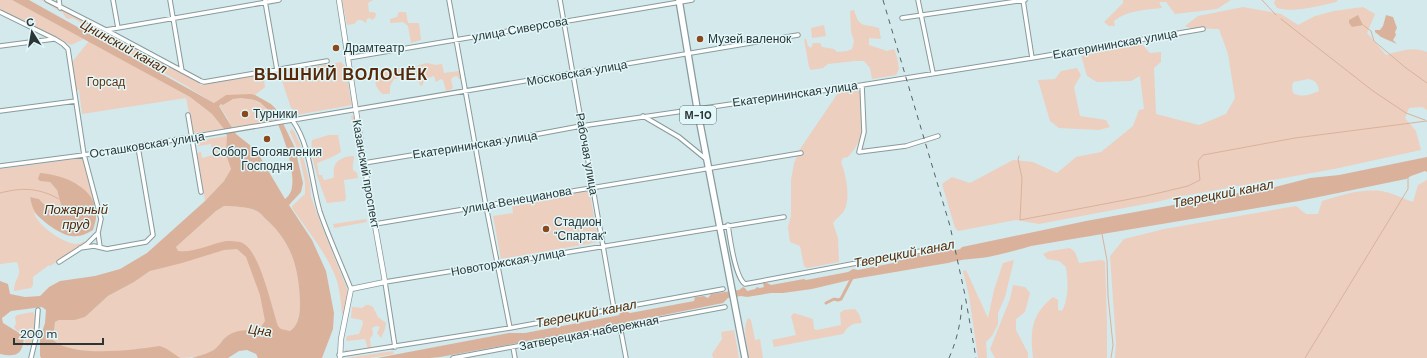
<svg xmlns="http://www.w3.org/2000/svg" width="1427" height="358" font-family="'DM Sans',sans-serif">
<style>
.green{fill:#eccfbf;fill-rule:evenodd}
.water{fill:#dab29c;fill-rule:evenodd}
.lines{fill:none;stroke-linecap:round;stroke-linejoin:round}
.stream{stroke:#dab29c;stroke-width:1}
.canal{stroke:#dab29c;stroke-width:3}
.minor-casing{stroke:#879b9d;stroke-width:5.5}
.major-casing{stroke:#879b9d;stroke-width:6}
.highway-casing{stroke:#879b9d;stroke-width:8}
.minor{stroke:#fff;stroke-width:3.5}
.major{stroke:#fff;stroke-width:4.5}
.highway{stroke:#fff;stroke-width:5.5}
.rail{stroke:#576363;stroke-width:1;stroke-dasharray:5 5;stroke-linecap:butt}
.poi-dot{fill:#8b481b;stroke:#e1f7f9;stroke-width:1.5}
.labels{text-anchor:middle;stroke-width:3;stroke-linejoin:round;paint-order:stroke}
.shield{fill:#e1f7f9;stroke:#626f70;stroke-width:1}
.shield-label{font-size:11px;font-weight:bold;fill:#2c3535}
.street-label{font-size:12px;fill:#2c3535;stroke:#e1f7f9}
.poi-label{font-size:12px;fill:#2c3535;stroke:#e1f7f9;text-anchor:start}
.park-label{font-size:12px;fill:#643110;stroke:#e1f7f9}
.water-label{font-size:13px;font-style:italic;fill:#572501;stroke:#e1f7f9}
.district-label{font-size:16px;font-weight:bold;letter-spacing:1px;fill:#562808;stroke:#e1f7f9}
</style>
<rect width="100%" height="100%" fill="#d4e9ec"/>
<!-- green -->
<path class="green" d="M0,0H12L84,39L71,45L0,10Z
M41,0H54L91,20V28L86,31C81,22 81,22 72,18L69,19L66,18L63,13Z
M342,0H373L368,3L369,12H374L376,14L375,18L372,20L370,18L367,19L366,23L361,20H358L354,24L347,25Z
M1123,0H1231L1217,9L1175,14L1166,2H1159L1162,8C1145,10 1128,10 1114,21L1115,26H1109L1104,22L1123,3Z
M1275,0H1338L1336,2C1319,6 1294,13 1277,8L1274,3Z
M1243,7L1281,14L1298,25L1315,16L1334,11L1363,7L1375,14L1367,33L1386,55C1400,51 1413,46 1427,52V110L1422,107L1409,108L1405,118L1416,131L1421,150L1334,169L1177,197L1156,202L1039,224L1016,220L958,231L955,228L942,184L952,177L970,183L1013,160L1033,162L1057,173L1076,157L1101,152L1133,126L1139,110L1144,109L1140,76L1131,81L1097,82L1087,76L1081,55L1084,52L1142,44L1150,53L1161,52V62L1154,68L1156,114L1199,125L1226,114L1235,98L1228,54L1219,29L1190,28L1185,26L1198,16ZM1309,79C1316,81 1318,84 1319,91C1310,95 1302,98 1293,93L1292,87L1293,82Z
M854,10C860,29 862,23 879,28L881,39L869,38V45L887,51L894,49L897,57L899,69L896,75L872,79L870,68L864,61H855L828,64L823,68L811,70L809,67L804,39H806L808,46L811,48L813,43H820L822,47L834,49L837,52L847,51L852,49L854,41L851,32L850,11Z
M399,12H406L408,23H419L421,40L411,43L408,26L403,22L390,23V19L397,17Z
M824,25L826,36L812,38L811,28Z
M104,32L110,33L198,82L200,85L263,74L265,87L255,95L223,97L214,103L189,88H190L96,34Z
M89,41L190,97L212,114L224,129L193,133L186,98L82,114L79,90H75L72,62Z
M341,62L345,66L352,105L296,115L293,114L279,72Z
M427,63L436,65L442,64L444,73L459,71L461,79H459L457,76L453,77L451,80L453,88L450,90L446,91L443,80L441,79L436,82L434,76L425,79L422,86L420,85L419,82L412,81L410,77L407,75V72L419,65Z
M400,68H404L405,73L403,77L394,79L390,86V92L389,94H382C376,87 373,82 377,73Z
M1077,68L1081,75L1074,87L1080,116L1106,120L1110,127L1099,130L1059,128L1050,121L1038,80L1055,79L1061,71Z
M854,88L860,91C861,105 864,124 860,138C858,145 853,151 848,157L843,158L841,162C846,174 851,199 844,211C841,215 836,219 833,223L838,238L839,262L807,268L804,266L800,246L790,242L788,227L791,216V180L794,163L800,149L840,90Z
M236,98C252,97 270,104 275,120L232,128L228,119L219,105L221,104L224,105L229,101Z
M351,116H354L360,147H357Z
M291,129L294,131L300,144L310,184L311,197L323,229L348,291L344,315H342C341,302 340,290 336,278C326,252 307,230 292,208V206L305,194V182L298,150L290,132Z
M329,135H338L341,152C333,157 325,160 317,163L319,175H322L323,179L325,180L333,178C335,175 333,172 334,168C336,159 346,156 354,156C354,161 352,165 353,170L357,173L358,178L344,180L346,198L345,201L327,203C321,187 309,157 312,140Z
M227,136L231,169L224,181L205,201L197,153L201,152L202,158L213,155L211,144L198,146L197,141Z
M83,158L94,203L86,192L78,184L40,181L50,182L57,190L61,205L57,212L50,211L39,199L30,197L32,204L37,214L34,213C38,226 63,243 76,244C80,244 82,242 85,241L86,244L50,266L49,265L33,277V285L31,288L14,291C14,277 23,278 17,262L0,264V169Z
M1427,180V358H1115L1116,342L1110,256L1124,239L1164,229L1296,206L1306,214H1318L1322,201C1342,195 1365,187 1386,192C1395,194 1404,199 1413,202L1418,185Z
M589,190L599,242L501,259L493,216L513,213L512,205Z
M224,206C232,206 251,207 257,211C261,213 265,219 269,222C293,245 299,271 300,303C300,313 299,325 290,331C273,328 242,329 227,337C223,338 220,345 217,348C208,355 190,358 179,358C175,356 170,351 167,349C148,350 130,351 111,352C92,353 67,356 53,340L55,322L59,320H75L85,317L108,296L134,282L150,271L159,268L176,247L216,211Z
M366,219L367,222L334,228L333,224Z
M1070,248L1075,252L1079,263L1100,260L1105,261L1107,323V358H1033C1030,331 1031,315 1053,297L1058,300V310L1062,311C1069,298 1068,281 1066,267L1059,261L1047,259L1043,254L1050,251Z
M1014,260L1005,297L998,313V324L992,336L986,342L987,358H978L969,296L963,271L966,270L988,318L994,290L1003,263Z
M1013,285L1025,287L1030,293L1025,312L1016,319V330L1028,353V358H995L990,349L1010,299Z
M366,305H369L373,307L378,317L386,323L385,329L381,338L377,333L380,327L376,326L372,328C373,333 374,335 370,338L371,349L345,353V351L347,349L349,352L368,349L365,339L347,341L346,339L347,336L359,334L363,324L362,320L351,318L352,307L362,308Z
M855,309L859,314L862,323C852,323 848,326 843,334L774,347L772,340L796,335L791,316L794,313L813,319L814,329L817,330L841,325L840,313L844,310Z
M33,312C39,322 35,338 29,346H26L23,334L16,330L14,327L16,324L15,317L17,315Z
M748,318L751,320L755,340L760,339L763,358H749C747,345 742,329 748,318Z
M734,330L739,358H713L712,354L722,339L721,332Z
M393,351L394,354L370,358H346Z"/>
<!-- water -->
<path class="water" d="M12,0H29L214,103L226,95L251,94L255,95L271,104L276,109L295,148L303,183L301,192L289,205L312,240L326,271L334,313L333,329L322,358H258L256,354L247,350L239,351L228,358H192C200,355 208,354 215,349C220,345 222,340 226,337C235,329 249,330 259,330L265,321L260,295L246,257L237,249L224,250L182,263L150,271L134,282L108,296L85,317L75,320H59L55,322L53,340C73,358 132,350 160,346L167,349L180,358H41L40,356V338L45,323L46,310L42,307L11,311L2,318L3,323L24,336C23,353 18,358 0,354V281L8,284L10,294L25,297L40,296L49,287L60,281L95,276L120,269L147,253L205,201L224,181L231,169L226,154L227,136L224,129L212,114L190,97ZM240,98C248,99 257,99 263,105C266,108 270,111 272,114C282,127 295,170 292,186C292,191 289,196 285,199L256,150L236,134L219,106L221,104L223,105L233,99ZM224,206C232,206 250,207 257,211C261,213 265,219 269,222C293,245 299,271 300,303C300,313 299,325 290,331L281,329L278,326C272,308 260,253 244,244C241,241 231,241 226,241C210,244 194,253 178,251L176,247L216,211Z
M1358,15L1363,25L1352,27L1349,23V20Z
M1386,15L1393,17L1397,28L1395,32L1396,35L1393,40L1397,44L1381,37L1375,32V30H1380L1383,26Z
M1427,157V172L1425,171L1411,176L1406,179L1299,201L1031,246C1017,250 1003,254 988,257C975,259 961,259 948,263L854,279L812,289L783,293H771L747,297L741,296L728,298L723,303L580,332L440,357L430,358H377L509,333H525L615,316L619,315L621,311H625L630,313L694,301L695,297L704,296L708,298L711,294L739,290L743,287L746,289L747,291L755,289L757,287L760,288L764,287L763,283H767L771,285L804,279L806,280L848,272L853,269L858,270L893,263L904,257L950,249L953,251L960,249L962,247L1086,221L1239,193L1275,187L1310,178L1339,175Z
M40,173C65,175 98,188 96,217C96,221 94,226 93,230C86,234 80,237 72,236C61,235 45,223 37,215C33,210 31,203 30,197L39,199L50,211L57,212L61,205L57,190L50,182L40,181L38,179Z"/>
<g class="lines">
<!-- stream -->
<path class="stream" d="M1262,0L1276,15
M1281,19L1373,91L1406,113L1425,120
M1363,25L1371,31L1374,41L1406,68L1427,83
M1019,156L1018,159L1022,178L1020,220L1146,196L1188,186L1200,180L1198,161L1203,155L1295,138L1427,121
M0,193C23,187 39,188 59,199
M1102,234L1107,260L1108,296L1113,345L1111,358
M1305,358L1408,189V176"/>
<!-- canal -->
<path class="canal" d="M826,303L834,299L838,300L841,299L852,278"/>
<defs>
<path id="minor" d="M47,0L106,30L201,81L204,82L327,61
M59,0L60,8
M113,0L118,28
M170,0L182,71
M449,0L486,206L510,328
M560,0L614,309
M918,0L933,73
M1023,0L1032,58
M265,1L277,70
M0,12L55,39L63,44L68,49L84,155L101,219L98,233L100,247
M902,18L1025,0
M106,30L279,0
M0,46L54,39
M348,58L692,0
M862,85L864,132L859,152L906,146L938,136
M0,111L76,101
M188,115L201,192
M643,116L679,137L706,159
M293,121C311,147 311,182 320,212C329,238 341,264 351,289
M364,163L522,137L581,126L862,85L1032,58L1203,29
M0,166L84,155L798,35
M375,224L801,153
M728,225C730,239 735,277 745,284L921,251
M80,248L94,246L107,249L146,242L153,235L138,147
M59,262L87,244L98,233
M620,326L626,358
M395,347L385,282L784,217
M513,347L515,358
M339,355L510,328L723,289
M31,358L36,337L38,310
M453,358L725,307"/>
<path id="major" d="M339,0L364,163L385,282L351,289L341,339L340,358"/>
<path id="highway" d="M679,0L697,108L745,358"/>
</defs>
<!-- minor casing -->
<use href="#minor" class="minor-casing"/>
<!-- major casing -->
<use href="#major" class="major-casing"/>
<!-- highway casing -->
<use href="#highway" class="highway-casing"/>
<!-- minor -->
<use href="#minor" class="minor"/>
<!-- major -->
<use href="#major" class="major"/>
<!-- highway -->
<use href="#highway" class="highway"/>
<!-- rail -->
<path class="rail" d="M883,0L950,226L965,295L976,358
M949,358C957,340 961,322 962,302"/>
</g>
<!-- markers -->
<g class="poi-dot">
<circle cx="700" cy="39" r="4"/>
<circle cx="336" cy="48" r="4"/>
<circle cx="245" cy="114" r="4"/>
<circle cx="267" cy="139" r="4"/>
<circle cx="546" cy="229" r="4"/>
</g>
<g class="labels">
<!-- shield labels -->
<rect class="shield" x="680" y="106" width="36" height="18" rx="3"/>
<g class="shield-label">
<text x="698" y="119">М-10</text>
</g>
<!-- street labels -->
<g class="street-label">
<text transform="translate(520 29) rotate(-10)" y="4">улица Сиверсова</text>
<text transform="translate(1115 44) rotate(-10)" y="4">Екатерининская улица</text>
<text transform="translate(577 73) rotate(-10)" y="4">Московская улица</text>
<text transform="translate(795 94) rotate(-8)" y="4">Екатерининская улица</text>
<text transform="translate(147 145) rotate(-9)" y="4">Осташковская улица</text>
<text transform="translate(475 145) rotate(-9)" y="4">Екатерининская улица</text>
<text transform="translate(587 154) rotate(80)" y="4">Рабочая улица</text>
<text transform="translate(366 174) rotate(80)" y="4">Казанский проспект</text>
<text transform="translate(517 200) rotate(-10)" y="4">улица Венецианова</text>
<text transform="translate(508 262) rotate(-10)" y="4">Новоторжская улица</text>
<text transform="translate(589 333) rotate(-11)" y="4">Затверецкая набережная</text>
</g>
<!-- poi labels -->
<g class="poi-label">
<text x="708" y="43">Музей валенок</text>
<text x="344" y="52">Драмтеатр</text>
<text x="253" y="118">Турники</text>
<text x="267" y="156" text-anchor="middle">Собор Богоявления<tspan x="267" dy="14">Господня</tspan></text>
<text x="554" y="226">Стадион<tspan x="554" dy="14">"Спартак"</tspan></text>
</g>
<!-- park labels -->
<g class="park-label">
<text x="106" y="86">Горсад</text>
</g>
<!-- water labels -->
<g class="water-label">
<text transform="translate(124 46) rotate(29)" y="5">Цнинский канал</text>
<text transform="translate(1223 193) rotate(-11)" y="5">Тверецкий канал</text>
<text x="76" y="214">Пожарный<tspan x="76" dy="15">пруд</tspan></text>
<text transform="translate(904 253) rotate(-11)" y="5">Тверецкий канал</text>
<text transform="translate(586 313) rotate(-11)" y="5">Тверецкий канал</text>
<text transform="translate(260 330) rotate(8)" y="5">Цна</text>
</g>
<!-- district labels -->
<g class="district-label">
<text x="341" y="80">ВЫШНИЙ ВОЛОЧЁК</text>
</g>
</g>
<!-- north arrow -->
<g transform="translate(32 32) rotate(349)" stroke="#e1f7f9" stroke-width="3" paint-order="stroke">
<path d="M0-3L7 15L0 10L-7 15Z" fill="#2c3535"/>
<text y="-6" font-size="11" font-weight="bold" text-anchor="middle" fill="#2c3535">С</text>
</g>
<!-- scale -->
<path d="M14 338v6h89v-6" fill="none" stroke="#2c3535" stroke-width="2"/>
<text x="20" y="338" font-size="12" fill="#2c3535" stroke="#e1f7f9" stroke-width="3" paint-order="stroke">200 m</text>
</svg>
